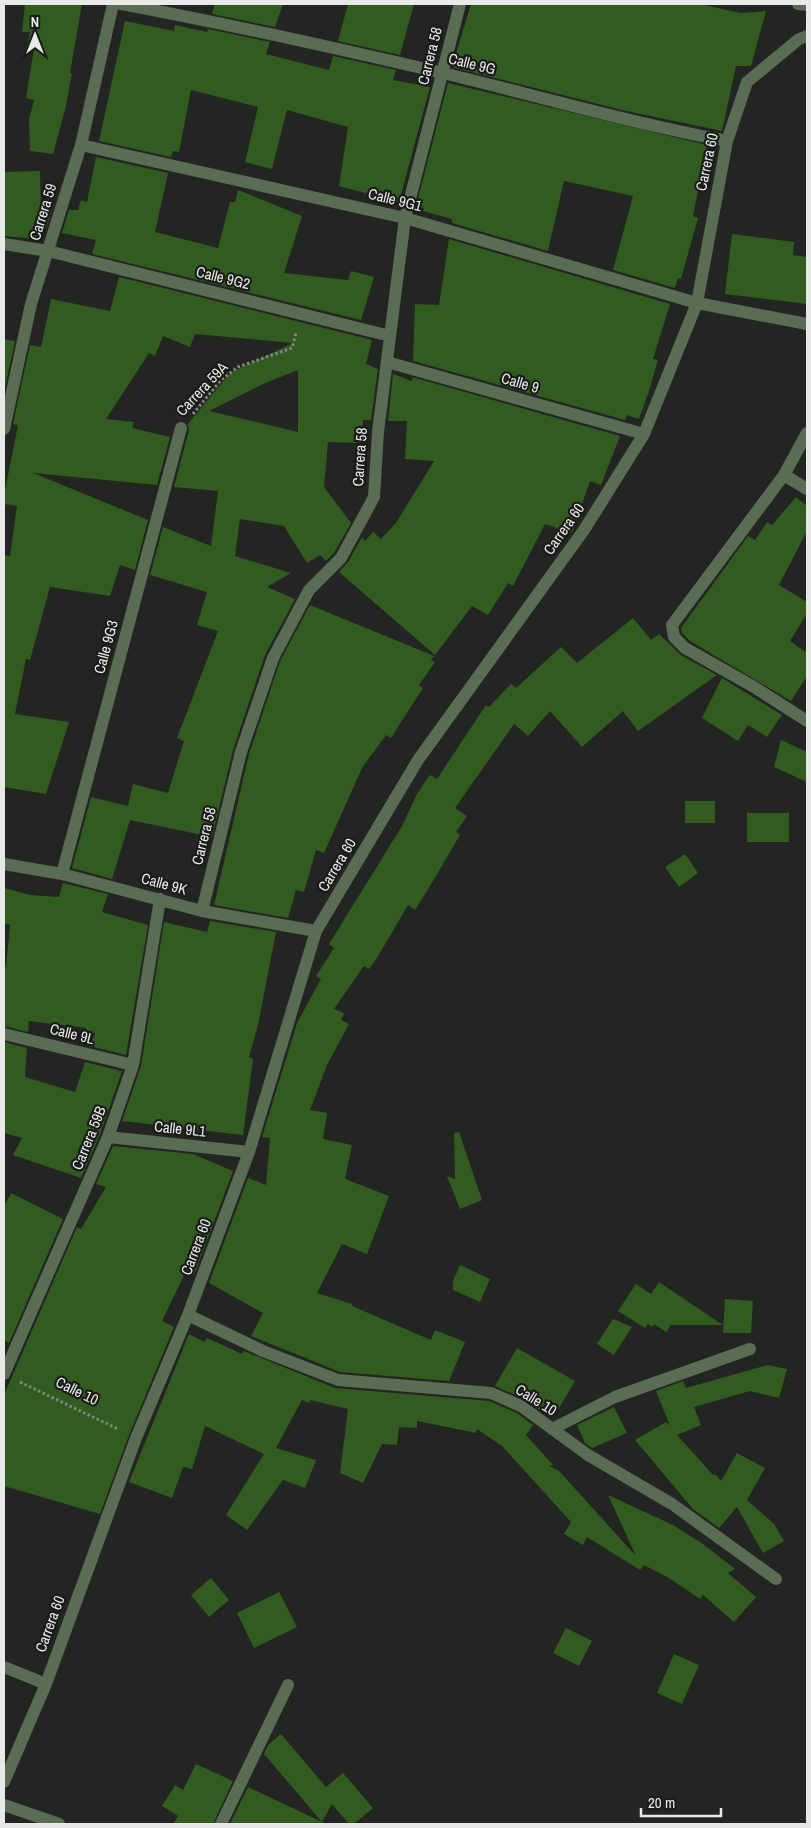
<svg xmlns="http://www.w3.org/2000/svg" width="811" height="1828" font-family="'Archivo Narrow',sans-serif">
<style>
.building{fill:#325b1f;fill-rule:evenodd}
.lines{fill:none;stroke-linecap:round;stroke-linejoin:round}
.path{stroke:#848683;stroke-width:3;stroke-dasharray:2.5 2.5;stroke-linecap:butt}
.street{stroke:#5a6c53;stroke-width:12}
.labels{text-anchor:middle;stroke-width:4.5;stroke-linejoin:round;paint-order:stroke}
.street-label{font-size:15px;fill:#e8eae7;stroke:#191c18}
</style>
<rect width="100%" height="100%" fill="#232522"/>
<!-- building -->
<path class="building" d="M25,4H82L70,73H72L66,106L53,154L30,151L29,119L34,100L26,98L34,49L27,48L30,32H22Z
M215,4H283L275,27L212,14Z
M348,4H414L400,55L338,41Z
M471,4H700L740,13L766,11L751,66H736L722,131L622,110L452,67Z
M125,21L174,31L175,25L207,32L208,29L270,42L266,54L329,70L333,56L396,70L393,80L430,87L399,202L339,186L348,127L287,110L272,169L245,162L258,107L191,90L179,152L173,151L171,157L99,141Z
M448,83L707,145L693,216L698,218L681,279L678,278L675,288L613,270L633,196L564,181L548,251L452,223V219L423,211L424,208L416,206Z
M96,157L168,173L155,232L218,248L230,202H235L238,190L302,216L284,273L348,280L351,271L374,277L361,320L92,254L96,240L62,233L69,210H78L81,200L87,202Z
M40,171L41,208L52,209L46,229L40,228L39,239L4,236V172Z
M732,234L794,242L793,255L807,257V304L725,294Z
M449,239L670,304L653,359L658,360L649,391L639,419L627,415L625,420L413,361L415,304L439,305Z
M119,277L372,340L366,364L378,369L371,420H363L362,443L328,442L324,487L351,523L334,553L326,561L320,555L307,563L284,526L240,519L235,556L291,573L267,587L295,599L265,655L233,750L212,837L130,820L112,879L72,868L91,797L128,806L133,784L168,793L184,741L177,738L218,631L197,625L207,592L150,575L163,527L211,546L218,491L174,487L189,430L188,424L230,373L293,343L195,334L190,347L163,336L155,356L149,353L106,419L134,422L132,428L170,437L157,485L33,473L148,520L135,570L120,565L110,596L50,587L30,660L26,659L15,714L69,722L46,794L4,787V555L10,556L17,506L4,504V495L18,425L13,424L30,345L41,347L51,299L110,311ZM298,370V432L209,411L265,383Z
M4,339L15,341L4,392Z
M393,374L412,381V377L620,436L601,485L590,481L572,533L545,524L513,586L508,583L488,615L472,606L435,655L339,572L348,562L362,537L365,541L373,532L381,539L396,523L434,461L405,459L407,421H388Z
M796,497L807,506V531L779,585L807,602V613L790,641L807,653V676L791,701L690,641L682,633L681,628L748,536L755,540L767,522L772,525Z
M310,605L434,656L431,660L435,662L419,685L423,688L391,738L386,735L362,768L324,853L316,850L304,892L296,890L288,918L214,905L249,754L280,661Z
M633,618L651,640L659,634L681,655L717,675L638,731L623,711L582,747L550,711L528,736L514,724L455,808L467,816L456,832L460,835L427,891L415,910L408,905L377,958L369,969L364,966L334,1009L344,1013L341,1020L349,1024L327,1065L310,1110L327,1113L323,1139L352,1145L345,1179L389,1196L367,1254L342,1244L317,1293L352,1304V1306L431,1340L435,1330L465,1342L449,1381L340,1372L251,1336L263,1313L209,1283L248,1178L266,1185L270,1138L262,1137L297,1023L321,979L316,976L334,948L329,944L402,826L417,794L430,775L437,779L486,705L489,707L511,684L516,688L561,647L577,663Z
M722,678L782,715L767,737L748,725L738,741L702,718Z
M781,740L807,752V782L774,767Z
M685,801H715V823H685Z
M747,813H789V842H747Z
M685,854L698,873L679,887L665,867Z
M63,883L108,894L102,912L148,925L126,1055L90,1046L95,1033H86V1028L29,1021L28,1032L4,1026V967H6L10,925L4,923V888L30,895L59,897Z
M210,921L276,932L258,1025L249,1057L253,1059L243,1135L122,1121L141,1066L164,922L207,932Z
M4,1042L27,1048L25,1077L75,1092L85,1062L122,1071L100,1134L81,1178L13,1155L22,1138L4,1133Z
M459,1132L482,1200L460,1209L447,1176L455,1179L454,1133Z
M113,1146L193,1154L233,1171L194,1275L186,1271L162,1321L174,1327L129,1435L100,1514L4,1486V1395L77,1227L81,1229L106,1187L96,1184Z
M11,1193L63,1219L9,1343L4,1340V1207Z
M460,1265L490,1279L480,1302L453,1290V1281Z
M659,1282L723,1325H671L666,1332L654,1324L652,1327L648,1324L645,1328L618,1311L636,1284L651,1294Z
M725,1299L753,1301L751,1333H723Z
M613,1319L632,1327L614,1355L597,1344Z
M189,1334L204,1342L207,1338L242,1354L244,1351L335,1388L489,1401L517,1413L533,1425L526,1435L553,1465L549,1466L559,1471L636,1556L608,1495L673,1525L703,1544L735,1569L728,1573L756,1597L734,1622L703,1595L700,1599L669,1578L644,1565L640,1570L587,1537L583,1545L564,1534L571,1522L502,1446L477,1429L476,1433L417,1421V1428L399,1427L397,1445L382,1444L363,1483L340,1473L348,1409L310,1400L309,1403L302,1400L276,1448L316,1460L305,1488L283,1480L247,1530L226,1515L264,1454L205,1426L192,1469L183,1467L172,1498L129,1482Z
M517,1348L575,1381L558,1410L548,1404L543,1412L524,1399L495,1386Z
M768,1365L787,1369L779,1398L750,1391L694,1407L701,1425L677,1435L713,1475L715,1474L721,1481L737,1453L765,1468L747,1500L774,1524L784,1541L763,1553L737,1507L719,1528L693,1509L635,1440L666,1422L670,1426L656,1391L683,1381L686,1388Z
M614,1407L627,1433L592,1448L585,1443L577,1425Z
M211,1578L229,1600L209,1617L191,1595Z
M279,1592L297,1627L254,1648L237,1613Z
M566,1628L592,1641L579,1666L553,1653Z
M674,1654L699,1665L682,1704L657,1693Z
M281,1734L326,1787L343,1773L373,1808L354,1824H349L332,1804L322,1822L327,1824H230L248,1787L322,1822L264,1754L268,1745Z
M196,1764L233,1781L213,1824H173L178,1816L162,1806L175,1785L183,1790Z"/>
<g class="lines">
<!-- path -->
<path class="path" d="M193,414L221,380L238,367L292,348L296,333
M20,1382L118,1429"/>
<!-- street -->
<path class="street" d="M121,4C229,24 336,48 443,73C538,96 631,123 727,141
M798,4L807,5
M81,145L405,218L697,303L807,324
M4,244L48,251L390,336
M387,362L644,434
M4,429L31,304L81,145L113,4
M807,433L784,475L672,625L674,637L685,648L754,687L807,721
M784,475L807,489
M4,864L62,874L202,911L316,931
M62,874L181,428
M202,911L241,752L273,658L309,590L341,558L374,497L378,432L405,218L460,4
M4,1034L133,1065
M108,1137L249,1152
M188,1315L263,1351L338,1380L491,1393L521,1406L588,1455L672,1504L776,1579
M4,1374L108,1137L133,1065L160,899
M552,1429L615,1397L750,1349
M4,1667L46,1684
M4,1782L46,1684L136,1438L188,1315L249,1152L316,931L418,760L584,530L644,434L697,303L727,141L747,82L799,39L807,36
M4,1805L59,1824
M221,1824L288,1685"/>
</g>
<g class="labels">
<!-- street labels -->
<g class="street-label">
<text transform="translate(430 56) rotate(-76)" y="5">Carrera 58</text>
<text transform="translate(472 64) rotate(14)" y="5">Calle 9G</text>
<text transform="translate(707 162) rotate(-78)" y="5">Carrera 60</text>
<text transform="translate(395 200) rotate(14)" y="5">Calle 9G1</text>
<text transform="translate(43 212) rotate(-73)" y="5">Carrera 59</text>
<text transform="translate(223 278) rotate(14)" y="5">Calle 9G2</text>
<text transform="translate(520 383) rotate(16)" y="5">Calle 9</text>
<text transform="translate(202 389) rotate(-47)" y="5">Carrera 59A</text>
<text transform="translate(360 457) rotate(-86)" y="5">Carrera 58</text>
<text transform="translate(564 529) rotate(-55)" y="5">Carrera 60</text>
<text transform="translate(106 647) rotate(-75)" y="5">Calle 9G3</text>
<text transform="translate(204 836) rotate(-76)" y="5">Carrera 58</text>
<text transform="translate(337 865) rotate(-59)" y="5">Carrera 60</text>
<text transform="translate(164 884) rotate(15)" y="5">Calle 9K</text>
<text transform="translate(72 1034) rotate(14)" y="5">Calle 9L</text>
<text transform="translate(180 1129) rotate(6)" y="5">Calle 9L1</text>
<text transform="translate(89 1138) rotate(-68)" y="5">Carrera 59B</text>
<text transform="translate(196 1247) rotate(-69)" y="5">Carrera 60</text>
<text transform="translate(77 1391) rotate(26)" y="5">Calle 10</text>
<text transform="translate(536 1400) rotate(32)" y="5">Calle 10</text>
<text transform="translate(50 1624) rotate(-70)" y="5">Carrera 60</text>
</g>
</g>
<!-- border -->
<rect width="811" height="1828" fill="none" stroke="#e8eae7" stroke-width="10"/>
<!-- north arrow -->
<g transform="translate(35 35)" stroke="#191c18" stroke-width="4" paint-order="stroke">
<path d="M0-4L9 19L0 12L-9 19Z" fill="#e8eae7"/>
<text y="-8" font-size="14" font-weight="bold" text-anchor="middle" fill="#e8eae7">N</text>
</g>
<!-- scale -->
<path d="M641 1808v8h80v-8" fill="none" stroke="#e8eae7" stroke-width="2.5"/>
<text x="648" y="1808" font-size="15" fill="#e8eae7" stroke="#191c18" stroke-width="4" paint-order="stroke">20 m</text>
</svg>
